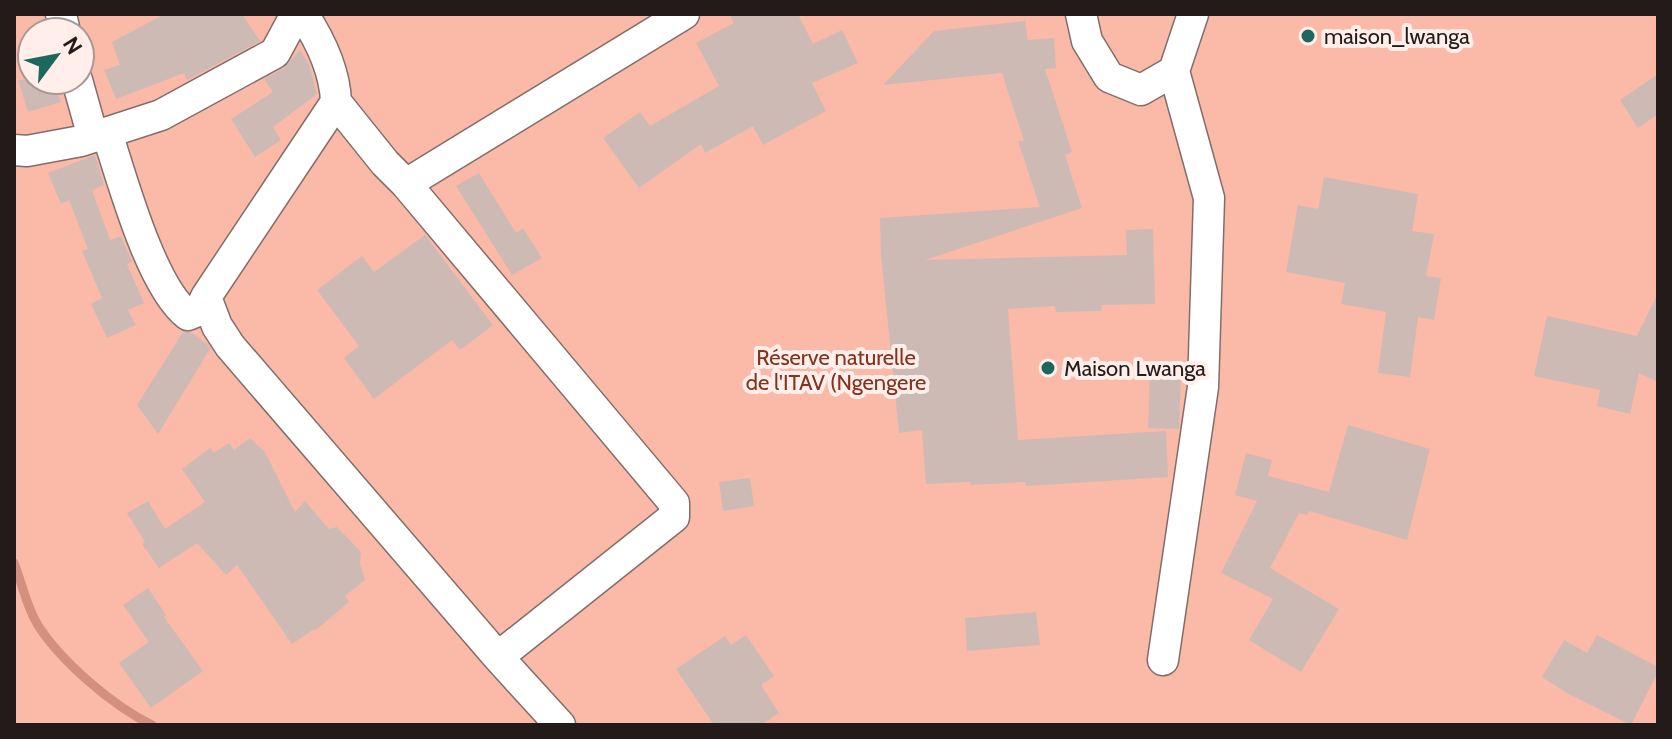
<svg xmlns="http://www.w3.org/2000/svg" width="1672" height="739" font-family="Cabin,sans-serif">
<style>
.green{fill:#fbb9a8;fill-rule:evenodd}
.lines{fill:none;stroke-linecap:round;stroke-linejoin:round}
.stream{stroke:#d48f7e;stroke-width:9}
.building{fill:#cebab4}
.street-casing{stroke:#816e6a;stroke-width:33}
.street{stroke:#fff;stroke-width:30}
.poi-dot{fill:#1d675f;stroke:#ffeee9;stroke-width:3}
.labels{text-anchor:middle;stroke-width:8;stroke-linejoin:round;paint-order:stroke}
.poi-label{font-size:22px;fill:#221b19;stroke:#ffeee9;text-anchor:start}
.park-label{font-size:22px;fill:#85321e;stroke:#ffeee9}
</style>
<rect width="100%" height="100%" fill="#ffeee9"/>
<!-- green -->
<path class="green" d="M14,14H1658V725H14ZM32,32H80V80H32Z"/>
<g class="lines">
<!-- stream -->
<path class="stream" d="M14,563C22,583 27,609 39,627C63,663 113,706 152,725"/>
</g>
<!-- building -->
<path class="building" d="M165,14H242L260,41L187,80L184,73L116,99L104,70L120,65L112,42Z
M729,14H798L813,44L842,30L858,63L812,83L826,111L763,145L753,126L705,153L701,144L639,188L603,138L640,112L650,126L719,86L696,43L734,23Z
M1025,21L1028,40L1054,38L1056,68L1045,69L1072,152L1065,155L1082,208L925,260L1127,255L1126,230L1153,229L1155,304L1101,305L1102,311L1056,312L1055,306L1008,309L1018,440L1166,431L1168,477L1026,486L1025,482L971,485L970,482L926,484L922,430L899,433L881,255L880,218L1040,207L1018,141H1024L1002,73L883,85L934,31Z
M300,50L309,64L317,94L273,127L281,140L255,157L231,119L273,92L264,79L284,68Z
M1658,74V114L1638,128L1620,100Z
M18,80H53L61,102L28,112Z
M95,155L104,185L92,190L110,240L121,236L132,262L127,264L144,303L128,310L136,325L107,338L91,304L102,298L82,251L88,249L69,200L61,204L48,173Z
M479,173L516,233L523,228L542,258L512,275L456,186Z
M1324,177L1418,194L1412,231L1434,234L1426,276L1441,278L1434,320L1418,317L1410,377L1378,373L1386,312L1341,304L1345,283L1286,272L1298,205L1318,209Z
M425,235L493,325L460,350L452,340L374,399L344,358L359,346L317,290L362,256L374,272Z
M1658,293V382L1639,373L1630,414L1597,406L1600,390L1534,376L1547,316L1637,336Z
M183,332H190L206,343L210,349L158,434L137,405Z
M1150,373L1181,374L1179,429L1148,428Z
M1348,425L1430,449L1407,540L1309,511L1307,515L1299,513L1270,568L1339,609L1301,672L1249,640L1273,599L1221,573L1257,501L1235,495L1246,453L1272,460L1268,476L1329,492Z
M250,438L265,452L295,512L305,501L329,529L337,527L361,552L360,564L365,580L345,596L349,602L316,630L314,629L292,644L237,565L226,575L197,543L159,568L142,544L145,542L127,513L148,501L165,529L205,502L182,469L210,448L214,453L229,443L234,450Z
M750,478L754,506L723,511L719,482Z
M148,588L166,615L164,617L203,671L151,708L119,663L149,642L123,605Z
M1036,612L1040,645L967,651L965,618Z
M746,635L774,676L761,685L779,713L761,725H714L676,669L725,636L731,645Z
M1597,635L1658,667V672L1631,725L1567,693L1542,677L1564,640L1587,653Z"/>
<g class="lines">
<defs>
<path id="street" d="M61,14L65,32
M303,14C320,40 335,71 336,102L206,297L217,326L230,346L498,657L560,725
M1081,14L1087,41L1109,77L1141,90L1174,71L1193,14
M77,80L93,137
M336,102L385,163L406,184L674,503V517L498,657
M107,133C122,179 151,287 188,315L200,310L206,297
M14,150L27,151L81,141L161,115L275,53L296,14
M406,184L684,14
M1163,660L1203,387L1209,198L1174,71"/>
</defs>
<!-- street casing -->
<use href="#street" class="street-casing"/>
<!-- street -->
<use href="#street" class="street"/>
</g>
<!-- markers -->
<g class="poi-dot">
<circle cx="1308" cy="36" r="8"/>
<circle cx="1048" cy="368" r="8"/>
</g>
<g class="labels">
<!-- poi labels -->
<g class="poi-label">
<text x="1324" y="44">maison_lwanga</text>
<text x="1064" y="376">Maison Lwanga</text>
</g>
<!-- park labels -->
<g class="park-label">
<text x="836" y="365">Réserve naturelle<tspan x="836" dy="25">de l'ITAV (Ngengere</tspan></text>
</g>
</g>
<!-- border -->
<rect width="1672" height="739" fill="none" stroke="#221b19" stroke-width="32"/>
<!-- north arrow -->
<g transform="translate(56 56) rotate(58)"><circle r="38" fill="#ffeee9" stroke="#a79a96" stroke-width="2"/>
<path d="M0-6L14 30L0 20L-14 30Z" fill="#1d675f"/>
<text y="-12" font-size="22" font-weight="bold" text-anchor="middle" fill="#221b19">N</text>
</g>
</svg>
